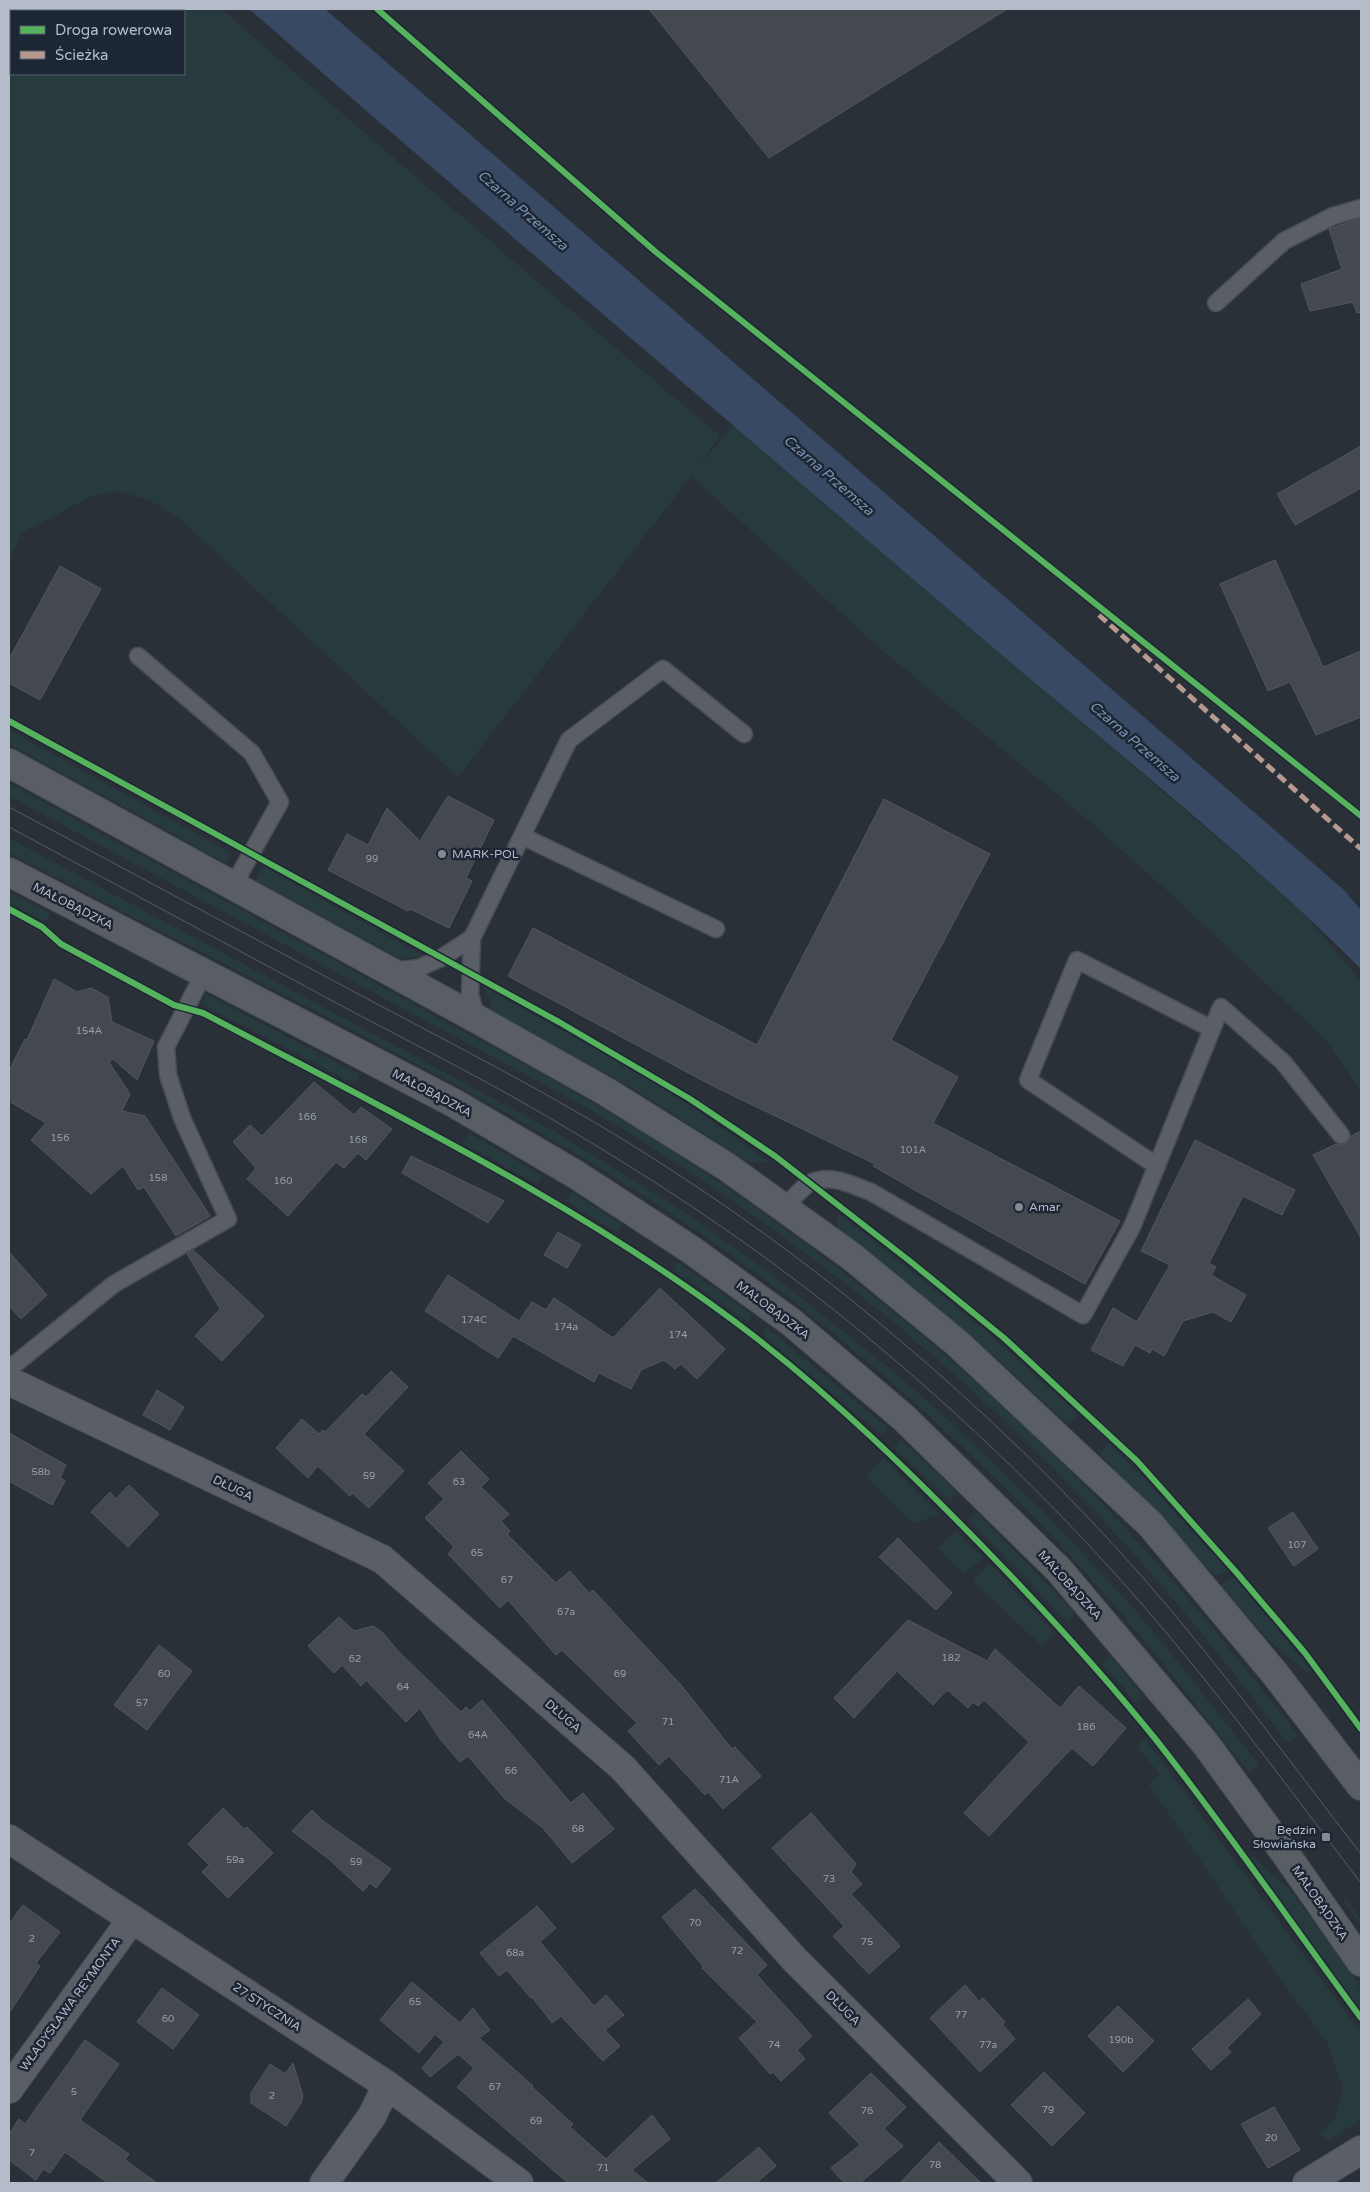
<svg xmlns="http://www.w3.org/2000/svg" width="1370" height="2192" font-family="'Varela Round',sans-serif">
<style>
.green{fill:#273a3e;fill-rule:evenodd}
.water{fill:#384963}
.building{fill:#444950;stroke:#52575f}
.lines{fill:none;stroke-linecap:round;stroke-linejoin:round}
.lane-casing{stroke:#484c53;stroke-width:19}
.street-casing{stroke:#484c53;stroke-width:30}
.secondary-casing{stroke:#484c53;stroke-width:30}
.lane{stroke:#5a5e66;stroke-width:16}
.street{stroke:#5a5e66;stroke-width:28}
.secondary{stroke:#595d64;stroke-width:28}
.tram{stroke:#595d64;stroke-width:1}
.quiet{stroke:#b69a8f;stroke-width:5;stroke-dasharray:10 5;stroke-linecap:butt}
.cycleway-casing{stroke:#1d2633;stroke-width:9}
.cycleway{stroke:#56b35d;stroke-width:6}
.poi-dot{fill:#848b96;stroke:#1d2633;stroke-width:2}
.labels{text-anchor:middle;stroke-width:5;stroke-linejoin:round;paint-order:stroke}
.number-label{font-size:10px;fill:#989fab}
.poi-label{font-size:12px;fill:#b4bcc9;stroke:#1d2633;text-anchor:start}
.street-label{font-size:12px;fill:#b4bcc9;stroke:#1d2633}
.water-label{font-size:14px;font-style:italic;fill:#7c92b1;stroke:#1d2633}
</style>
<rect width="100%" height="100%" fill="#2a3038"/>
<!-- green -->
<path class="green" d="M9,9H221L553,295L720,436L697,468L734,425L1296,905L1361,981V1092L1326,1040L1172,895L1081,814L885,653L691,476L458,777L181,520L151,501L121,492L96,494L22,533L9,560ZM11,11H184V74H11Z
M9,730L231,853L226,863L9,744Z
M9,783L260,920L259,922H264C329,957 393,993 457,1028C538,1071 618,1115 694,1165C838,1261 974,1372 1095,1496C1168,1571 1234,1653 1298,1735L1288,1743C1224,1660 1159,1578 1087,1503C938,1346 768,1214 582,1105L9,796Z
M9,838L552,1130L678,1208L766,1270L900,1377L947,1419L1045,1513L1135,1610L1183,1668L1259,1765L1249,1773C1201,1711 1153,1649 1101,1590C1001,1476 881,1367 760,1276C608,1162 436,1073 267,986C181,942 95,897 9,853Z
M263,866L423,956L401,959L256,881Z
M9,891L50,913L45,922L9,903Z
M484,987L630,1068L691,1106L769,1162H748L634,1089L493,1011Z
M206,994L360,1075L355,1084L201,1004Z
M469,1133L542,1175L537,1184L462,1143Z
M572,1193L622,1224L618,1233L566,1201Z
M838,1213L980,1326L1078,1414L1068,1424L972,1336L837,1227Z
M678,1262L751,1314L748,1322L673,1269Z
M766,1327L888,1428L882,1435L762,1335Z
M901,1440L958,1493L950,1501L894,1448Z
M1108,1443L1146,1481L1228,1571L1215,1576L1100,1454Z
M883,1457L939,1514L913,1524L866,1476Z
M976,1512L1075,1613L1068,1623L969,1519Z
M956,1531L983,1558L965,1574L937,1548Z
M989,1563L1054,1633L1042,1646L973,1581Z
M1234,1578L1302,1659L1311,1671L1306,1672L1269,1640L1218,1585Z
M1110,1656L1142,1695V1699L1136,1703L1103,1664Z
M1145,1739L1361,2033V2117L1358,2122L1327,2141L1320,2133L1335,2119L1343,2088L1327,2042L1281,1981L1149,1784L1160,1774L1137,1747Z
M1233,1839L1290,1890L1346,1963L1361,1990V2011Z
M1346,1898L1361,1920V1926L1343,1900Z"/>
<!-- water -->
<path class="water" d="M249,9H325L1344,890L1361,910V969C1243,851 1111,748 983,639C738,429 492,221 249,9Z"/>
<!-- building -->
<path class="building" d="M649,9H1007L769,158Z
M1361,218V312L1357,313L1353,302L1310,311L1301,284L1342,269L1329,229Z
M1361,446V488L1295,525L1277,494Z
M1275,560L1323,667L1361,651V717L1316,735L1290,682L1268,691L1220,584Z
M60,566L101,589L40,700L9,683V659Z
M448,796L494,820L466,878L472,881L449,928L410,909L408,911L328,870L347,834L368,845L387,808L420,841Z
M884,799L990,854L891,1040L958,1077L933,1123L1120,1221L1085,1284L920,1193L873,1166L875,1164L711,1085L508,976L533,928L757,1045Z
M54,979L77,992L91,988L108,997L112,1022L154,1041L137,1080L113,1059L109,1062L130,1094L122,1111L145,1116L210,1216L176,1236L144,1187L138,1190L123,1166L91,1194L31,1140L46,1123L9,1101V1071L25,1039L27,1040Z
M314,1082L354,1115L361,1107L392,1129L366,1160L358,1153L344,1168L336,1162L288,1216L247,1179L256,1168L233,1142L250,1125L262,1136Z
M1361,1131V1238L1313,1155L1336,1144L1342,1145L1347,1143L1351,1136Z
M1195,1140L1295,1190L1282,1215L1243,1196L1209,1263L1216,1267L1211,1275L1246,1295L1231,1322L1213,1312L1183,1321L1164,1356L1152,1349L1150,1353L1135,1345L1123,1366L1091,1350L1113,1308L1137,1322L1170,1265L1141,1251Z
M411,1156L482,1190L504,1201L488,1223L402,1173Z
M558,1232L581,1245L567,1268L544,1255Z
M193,1250L264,1316L222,1361L195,1336L220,1309L187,1254Z
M9,1252L47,1295L21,1319L9,1306Z
M448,1275L519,1321L532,1302L546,1310L554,1298L613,1338L660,1288L725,1349L697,1379L681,1364L675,1369L664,1360L641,1370L631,1389L599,1373L594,1382L513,1336L498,1358L425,1311Z
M391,1371L408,1387L364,1434L404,1471L369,1508L352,1493L350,1496L318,1466L308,1478L276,1448L302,1419L319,1434L323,1430L325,1432L362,1394L366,1397Z
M157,1390L184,1407L170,1430L143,1415Z
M9,1433L66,1465L60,1478L65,1481L52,1505L9,1481Z
M461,1451L489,1479L481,1487L509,1514L501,1521L510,1531L507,1534L556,1583L570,1571L589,1593L593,1590L681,1685L732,1749L735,1747L761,1776L723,1809L708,1792L705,1795L669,1756L659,1765L628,1731L637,1723L562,1650L556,1655L508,1600L500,1608L448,1554L454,1547L425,1518L444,1499L428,1483Z
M129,1485L159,1514L128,1547L91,1512L110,1492L116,1499Z
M1293,1512L1318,1549L1294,1566L1268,1528Z
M898,1538L952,1593L936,1610L879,1557Z
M339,1617L354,1631L373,1626L383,1633L398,1651L461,1712L466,1707L470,1711L482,1700L571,1803L583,1793L614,1829L572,1863L543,1828L505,1799L468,1756L460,1762L440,1739L420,1708L406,1722L366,1680L361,1686L342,1665L334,1673L308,1646Z
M908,1620L987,1661L995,1649L1060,1708L1079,1686L1126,1728L1093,1766L1072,1748L989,1836L964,1813L1029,1742L984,1700L978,1706L973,1702L968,1708L949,1691H946L933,1705L897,1671L854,1718L834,1698Z
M159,1645L192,1671L147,1730L114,1705Z
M223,1808L244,1829L247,1827L273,1853L228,1898L202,1872L209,1865L188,1844Z
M312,1810L323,1821L391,1869L376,1888L370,1883L363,1891L330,1860L292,1831Z
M811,1813L856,1864L851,1872L862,1884L851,1894L900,1946L869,1974L833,1936L844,1926L772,1848Z
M695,1889L767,1965L757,1975L812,2036L797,2050L805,2059L781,2081L773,2072L770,2074L739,2038L757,2022L702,1968L703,1966L662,1917Z
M23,1905L60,1932L36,1963L40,1966L9,2013V1924Z
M537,1906L556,1928L540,1942L594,2006L606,1995L624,2015L605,2030L620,2046L603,2061L561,2016L552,2023L532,1997L531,1998L507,1970L499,1976L480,1953Z
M412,1982L460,2023L473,2008L490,2030L479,2038L533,2086L532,2087L573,2124L570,2127L606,2159L652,2115L670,2139L632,2170L648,2183H568L457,2087L474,2068L458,2054L430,2077L422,2068L444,2042L435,2034L419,2053L380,2020Z
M965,1985L979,2001L983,1998L1005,2022L1002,2024L1015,2039L980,2072L930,2018Z
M162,1988L199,2015L173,2049L137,2022Z
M1248,1999L1261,2014L1227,2048L1231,2052L1211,2070L1192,2049Z
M1118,2006L1154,2041L1123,2072L1088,2036Z
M85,2040L119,2064L80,2120L129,2154L125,2160L157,2183H108L65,2152L50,2173L43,2169L36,2180L9,2160V2134L19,2119L25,2124Z
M293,2063L303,2096L301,2103L286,2126L251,2103V2093L270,2064L285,2074Z
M1044,2072L1085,2113L1052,2146L1011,2105Z
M871,2073L906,2107L884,2129L903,2146L860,2183H844L831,2168L860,2145L829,2113Z
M1274,2107L1300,2150L1268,2168L1241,2124Z
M939,2142L981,2183H900Z
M759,2147L776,2166L756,2183H716Z"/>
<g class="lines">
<defs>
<path id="lane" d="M1216,303L1284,241L1333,216L1361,208
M138,656L252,753L280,802L233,886
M522,836L716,929
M393,971L419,968L441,958L472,938
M477,1019L470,995L472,938L569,740L663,669L744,734
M1157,1166L1028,1080L1077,960L1212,1029
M784,1208C792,1200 801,1188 810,1183C831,1173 852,1185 871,1192L1083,1315L1132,1227L1221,1007L1283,1062L1341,1135
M9,1369L114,1284L228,1219L182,1118L168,1075L166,1047L204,973"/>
<path id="street" d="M9,1381L382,1559L623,1768L795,1960L1018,2183
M9,1839L387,2085L519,2183
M9,2089L132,1919
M324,2183L372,2116L387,2085
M1307,2183L1361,2150"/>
<path id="secondary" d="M9,763L477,1019L605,1091L727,1167L851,1256L957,1343L1150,1524L1276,1675L1361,1786
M9,872L452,1102L575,1174L690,1249L791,1322L904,1418L1059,1570L1205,1743L1285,1853L1361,1962"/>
</defs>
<!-- lane casing -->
<use href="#lane" class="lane-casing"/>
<!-- street casing -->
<use href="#street" class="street-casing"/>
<!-- secondary casing -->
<use href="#secondary" class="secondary-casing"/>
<!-- lane -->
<use href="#lane" class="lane"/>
<!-- street -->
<use href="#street" class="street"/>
<!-- secondary -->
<use href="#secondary" class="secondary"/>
<!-- tram -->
<path class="tram" d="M9,807C126,870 244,933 362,996C441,1038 521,1079 599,1125C701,1186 799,1255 890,1332C981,1408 1067,1491 1145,1580C1222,1668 1290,1762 1361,1854
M9,827C124,889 240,951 355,1013C420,1047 485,1080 548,1117C663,1184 775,1259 878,1346C984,1435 1085,1534 1174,1642C1239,1720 1299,1802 1361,1883"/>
<!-- quiet -->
<path class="quiet" d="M1099,615L1361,849"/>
<defs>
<path id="cycleway" d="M377,9L657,253L1361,816
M9,721L559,1022L690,1099L775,1156L911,1262L1004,1338L1137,1461L1236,1572L1305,1653L1361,1729
M9,909L42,927L61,944L174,1005L203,1013C390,1112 587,1207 755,1337C837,1401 912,1474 985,1549C1045,1611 1103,1674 1157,1741C1228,1831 1293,1926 1361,2018"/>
</defs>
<!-- cycleway casing -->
<use href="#cycleway" class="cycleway-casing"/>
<!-- cycleway -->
<use href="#cycleway" class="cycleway"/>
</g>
<!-- markers -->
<g class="poi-dot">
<circle cx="442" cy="854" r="5"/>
<circle cx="1019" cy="1207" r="5"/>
<rect x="1321" y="1832" width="10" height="10" rx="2.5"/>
</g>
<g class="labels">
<!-- number labels -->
<g class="number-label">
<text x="372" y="862">99</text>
<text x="89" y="1034">154A</text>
<text x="307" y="1120">166</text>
<text x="60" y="1141">156</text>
<text x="358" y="1143">168</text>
<text x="913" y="1153">101A</text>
<text x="158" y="1181">158</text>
<text x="283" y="1184">160</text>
<text x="474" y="1323">174C</text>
<text x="566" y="1330">174a</text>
<text x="678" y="1338">174</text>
<text x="41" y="1475">58b</text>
<text x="369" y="1479">59</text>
<text x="459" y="1485">63</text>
<text x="1297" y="1548">107</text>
<text x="477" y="1556">65</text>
<text x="507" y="1583">67</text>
<text x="566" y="1615">67a</text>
<text x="951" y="1661">182</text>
<text x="355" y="1662">62</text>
<text x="164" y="1677">60</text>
<text x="620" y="1677">69</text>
<text x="403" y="1690">64</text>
<text x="142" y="1706">57</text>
<text x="668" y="1725">71</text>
<text x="1086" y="1730">186</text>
<text x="478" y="1738">64A</text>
<text x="511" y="1774">66</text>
<text x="729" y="1783">71A</text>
<text x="578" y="1832">68</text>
<text x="235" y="1863">59a</text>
<text x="356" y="1865">59</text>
<text x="829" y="1882">73</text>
<text x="695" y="1926">70</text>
<text x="32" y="1942">2</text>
<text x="867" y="1945">75</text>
<text x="737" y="1954">72</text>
<text x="515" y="1956">68a</text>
<text x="415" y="2005">65</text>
<text x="961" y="2018">77</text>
<text x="168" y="2022">60</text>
<text x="1121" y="2043">190b</text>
<text x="774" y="2048">74</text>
<text x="988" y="2048">77a</text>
<text x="495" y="2090">67</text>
<text x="74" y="2095">5</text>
<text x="272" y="2099">2</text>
<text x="1048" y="2113">79</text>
<text x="867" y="2114">76</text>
<text x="536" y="2124">69</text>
<text x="1271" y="2141">20</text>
<text x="32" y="2156">7</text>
<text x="935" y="2168">78</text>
<text x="603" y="2171">71</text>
</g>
<!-- poi labels -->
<g class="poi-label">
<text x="452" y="858">MARK-POL</text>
<text x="1029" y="1211">Amar</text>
<text x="1316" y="1834" text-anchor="end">Będzin<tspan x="1316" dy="14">Słowiańska</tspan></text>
</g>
<!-- street labels -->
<g class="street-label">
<text transform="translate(73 906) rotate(27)" y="4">MAŁOBĄDZKA</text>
<text transform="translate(432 1093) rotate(28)" y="4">MAŁOBĄDZKA</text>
<text transform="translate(773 1310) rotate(37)" y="4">MAŁOBĄDZKA</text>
<text transform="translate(233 1488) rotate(26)" y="4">DŁUGA</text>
<text transform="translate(1070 1585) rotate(48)" y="4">MAŁOBĄDZKA</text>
<text transform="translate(563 1716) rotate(41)" y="4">DŁUGA</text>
<text transform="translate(1320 1903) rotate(55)" y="4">MAŁOBĄDZKA</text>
<text transform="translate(70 2004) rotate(-54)" y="4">WŁADYSŁAWA REYMONTA</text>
<text transform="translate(267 2007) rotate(33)" y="4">27 STYCZNIA</text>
<text transform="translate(843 2008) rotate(45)" y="4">DŁUGA</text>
</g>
<!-- water labels -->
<g class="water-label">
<text transform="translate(523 210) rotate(41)" y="5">Czarna Przemsza</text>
<text transform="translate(829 475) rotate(41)" y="5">Czarna Przemsza</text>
<text transform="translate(1135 741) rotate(41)" y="5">Czarna Przemsza</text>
</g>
</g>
<!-- border -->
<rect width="1370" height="2192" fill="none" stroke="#b4bcc9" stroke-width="20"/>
<!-- legend -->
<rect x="10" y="10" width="175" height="65" fill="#1d2633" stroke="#59626f"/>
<rect x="20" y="26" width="25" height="8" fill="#56b35d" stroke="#59626f"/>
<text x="55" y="35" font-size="15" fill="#b4bcc9">Droga rowerowa</text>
<rect x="20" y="51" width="25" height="8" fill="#b69a8f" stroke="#59626f"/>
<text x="55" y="60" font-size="15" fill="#b4bcc9">Ścieżka</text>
</svg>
